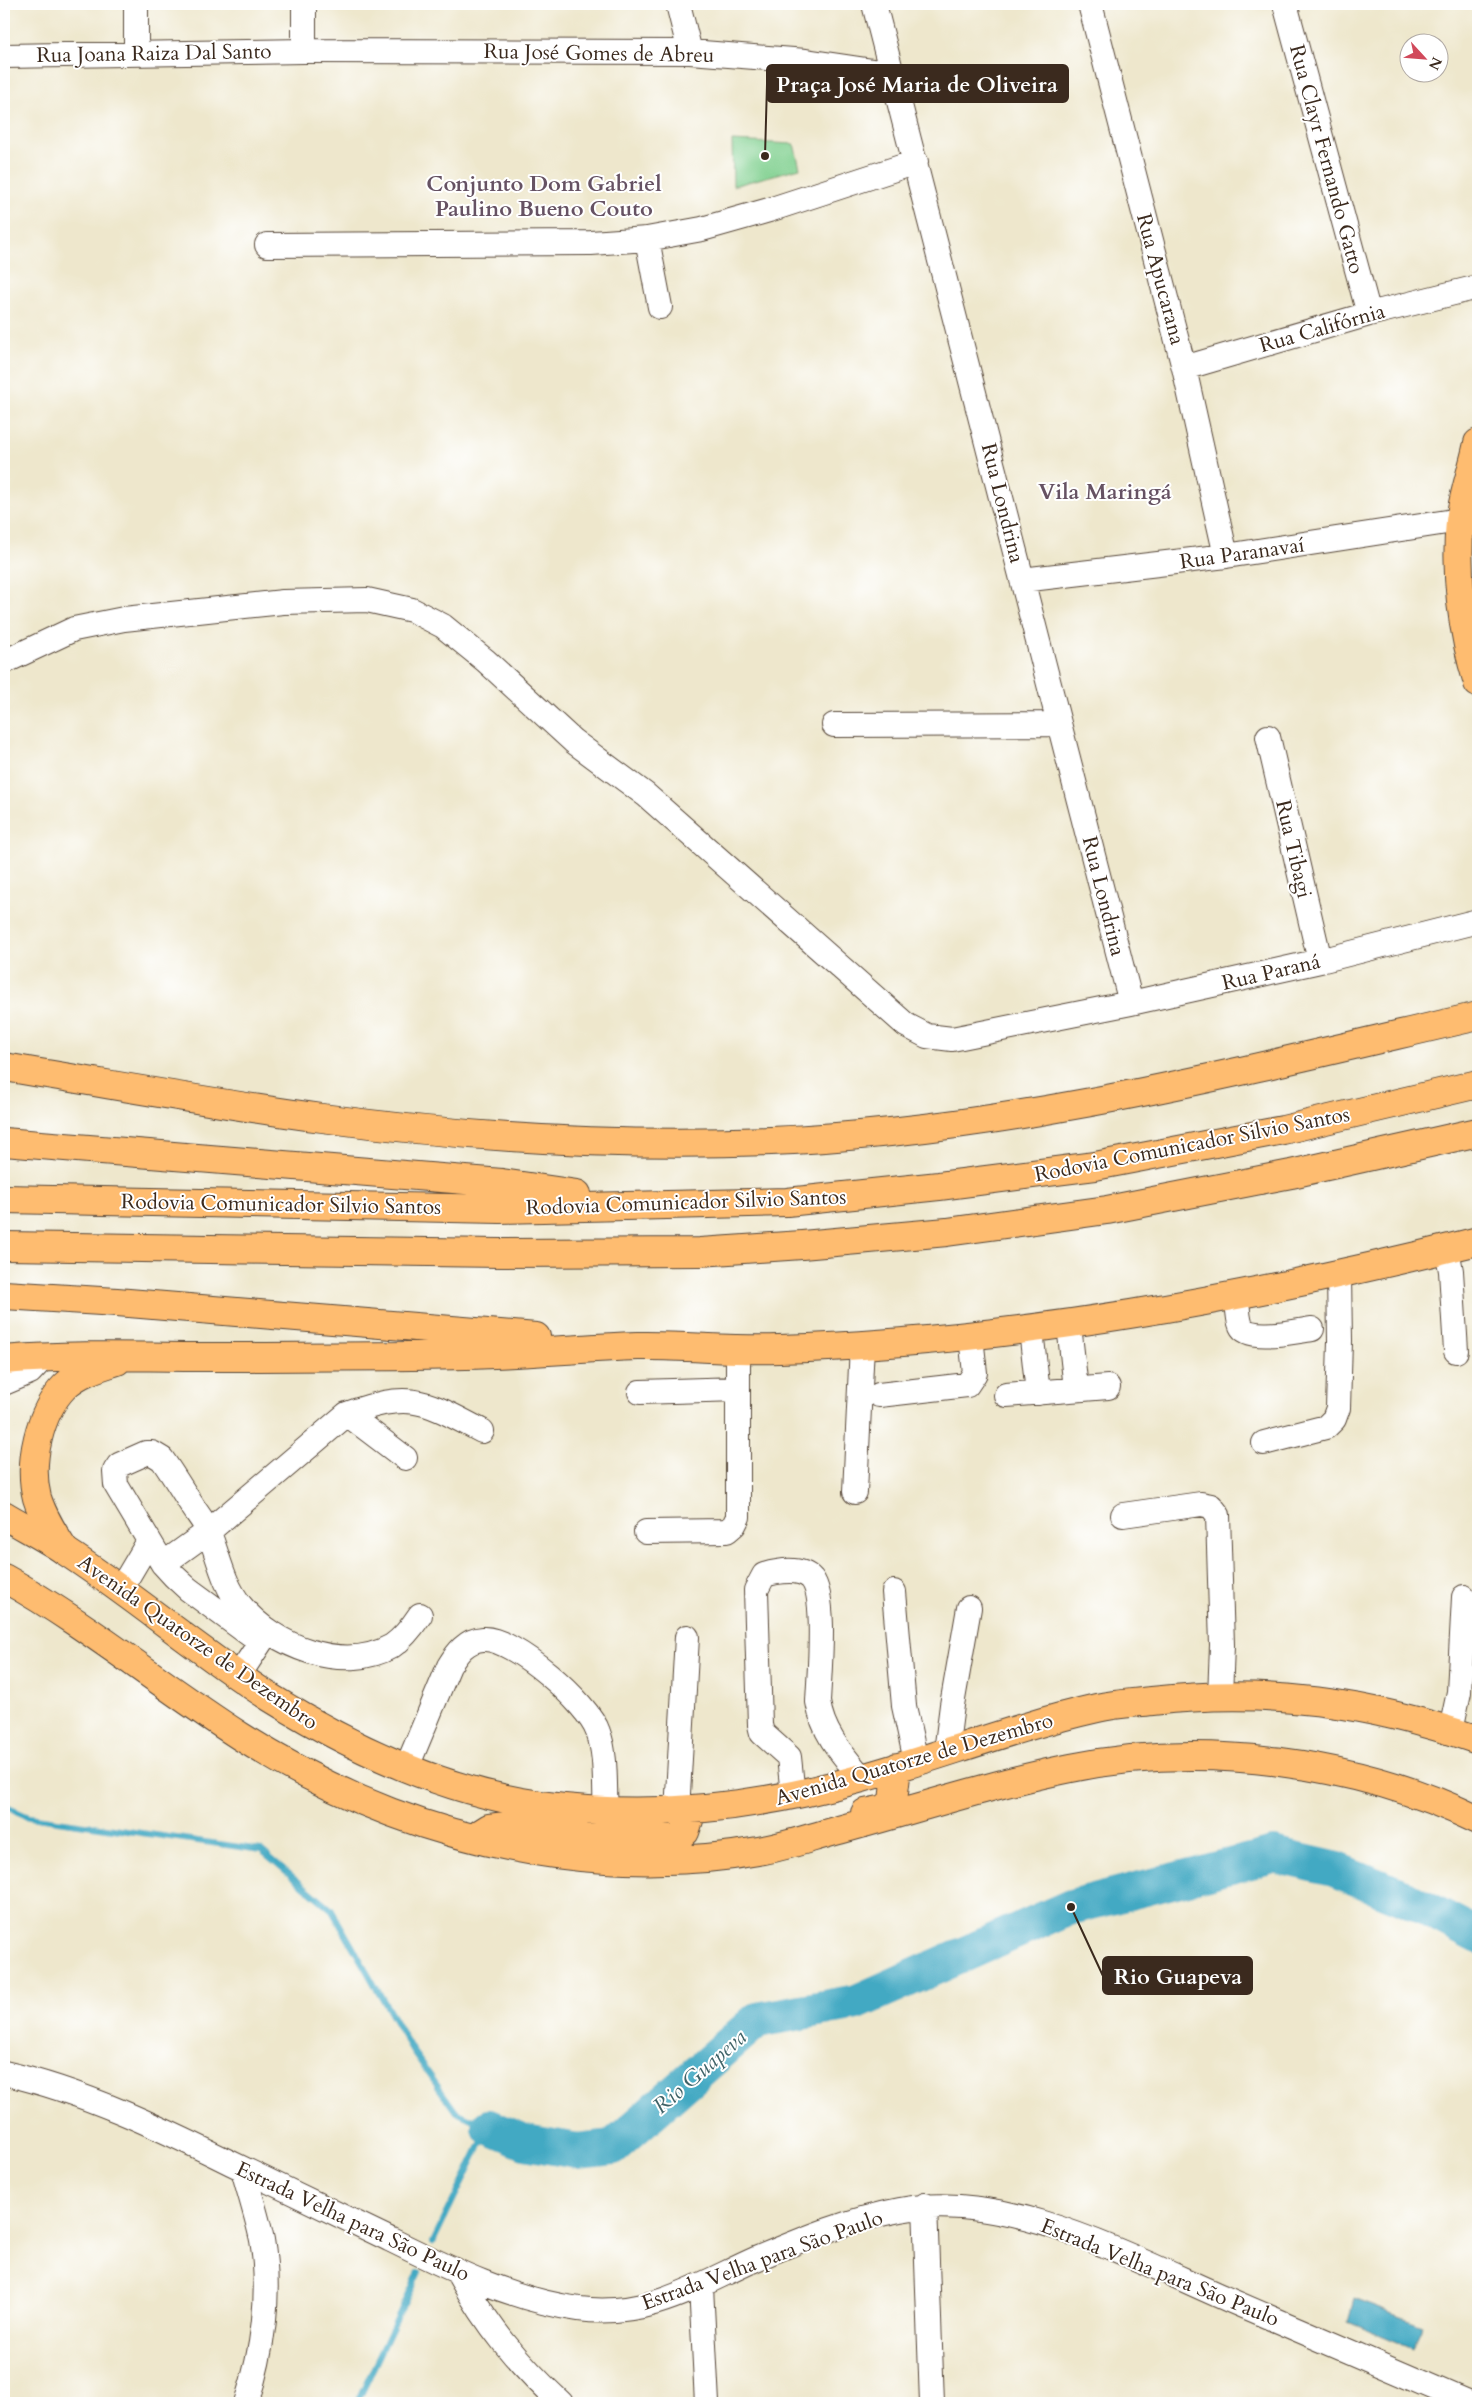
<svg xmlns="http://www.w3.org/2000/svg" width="1482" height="2407" font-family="Cardo,serif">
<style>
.green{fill:#81d090;stroke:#5e7d57}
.water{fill:#43a9c3;stroke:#3f6a70}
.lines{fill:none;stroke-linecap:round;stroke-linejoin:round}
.stream{stroke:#43a9c3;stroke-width:6}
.river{stroke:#43a9c3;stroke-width:36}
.minor-casing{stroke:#564638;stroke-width:26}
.major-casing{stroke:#564638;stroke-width:30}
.highway-casing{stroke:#564638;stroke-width:30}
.minor{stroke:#fff;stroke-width:24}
.major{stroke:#febc70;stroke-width:28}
.highway{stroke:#febc70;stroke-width:28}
.labels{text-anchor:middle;stroke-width:4;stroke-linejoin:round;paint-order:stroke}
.street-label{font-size:21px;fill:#3b2a1e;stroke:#fff}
.neighbourhood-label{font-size:22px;font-weight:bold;fill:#665263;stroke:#fff}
.water-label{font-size:22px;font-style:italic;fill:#3f6368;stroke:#fff}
.leader{fill:none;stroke:#3b2a1e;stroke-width:2}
.callout-dot{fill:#3b2a1e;stroke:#fff;stroke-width:2}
.callout{fill:#3b2a1e;stroke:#3b2a1e;stroke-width:2}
.callout-label{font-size:22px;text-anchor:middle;font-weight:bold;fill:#fff}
</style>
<rect width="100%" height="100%" fill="#fff"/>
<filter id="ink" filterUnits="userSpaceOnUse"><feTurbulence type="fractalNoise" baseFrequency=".02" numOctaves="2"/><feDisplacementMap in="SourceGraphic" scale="10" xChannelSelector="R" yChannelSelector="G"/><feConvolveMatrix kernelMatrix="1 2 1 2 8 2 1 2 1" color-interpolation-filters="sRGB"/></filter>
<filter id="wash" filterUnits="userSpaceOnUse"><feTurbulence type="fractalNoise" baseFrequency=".0096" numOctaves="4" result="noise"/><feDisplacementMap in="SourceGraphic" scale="20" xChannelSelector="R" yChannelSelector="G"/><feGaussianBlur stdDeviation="1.12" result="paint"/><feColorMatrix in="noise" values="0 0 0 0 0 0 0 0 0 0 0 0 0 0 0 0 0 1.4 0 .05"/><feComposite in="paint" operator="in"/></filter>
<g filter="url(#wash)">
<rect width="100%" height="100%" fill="#eee7cc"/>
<!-- green -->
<path class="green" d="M732,141L794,144L800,168L733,186Z"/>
<!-- water -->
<path class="water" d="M1354,2299L1423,2325L1413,2348L1348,2321Z"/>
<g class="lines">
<!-- stream -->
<path class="stream" d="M4,1806L29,1817L261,1850L331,1909L412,2050L456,2112L489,2127L433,2242
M357,2403L419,2272"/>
<!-- river -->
<path class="river" d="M489,2127L525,2142L577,2151L613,2147L757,2020L857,2002L1071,1907L1273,1855L1334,1869L1406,1898L1478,1936"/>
</g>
</g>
<g filter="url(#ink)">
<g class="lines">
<defs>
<path id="minor" d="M136,4V54
M678,4L690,52
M874,4L1131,1003
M1090,4L1184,368L1226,556
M1285,4L1369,314
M304,51V4
M4,56L304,51L690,52L806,61L893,74
M647,239L660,307
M267,245L591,243L647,239L702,229L769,210L916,162
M1184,368L1369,314L1478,287
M1022,580L1226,556L1460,520
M4,662L74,629L124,619L283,602L367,600L412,610L443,626L486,661L573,741L646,795L906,1025L927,1036L952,1039L1131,1003L1320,961L1478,921
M834,725L1059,724
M1268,737L1320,961
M1447,1249L1451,1271L1456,1351
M1237,1294C1238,1304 1237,1317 1241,1326C1248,1342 1297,1331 1312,1329
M1069,1325L1076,1389
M1031,1330L1038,1393
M4,1383L30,1372L45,1356
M640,1392L738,1389
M879,1395L967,1385L975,1373L971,1337
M1006,1395L1108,1387
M347,1414C412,1390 424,1401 482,1431
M1264,1443L1326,1427L1334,1419L1338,1408L1340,1341L1339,1274
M855,1492L862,1345
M1123,1515L1201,1504L1211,1506L1218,1515L1222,1645L1220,1697
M646,1532L727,1531L734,1525L738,1517V1350
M163,1564L209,1531L347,1414L405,1458
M120,1590L149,1541
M894,1592L904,1706L916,1761
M260,1642L188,1589L174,1576L163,1564L116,1485L115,1471L119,1465L146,1453H152L162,1459C174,1476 184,1493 195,1510C200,1517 206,1525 209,1533C219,1558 223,1584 241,1606C273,1646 343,1674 392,1646C404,1638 412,1627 420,1615
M239,1675L268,1631
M1451,1730L1459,1692L1464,1597
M946,1752L952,1705L969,1608
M407,1767L449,1666C457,1653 466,1640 483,1639C513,1637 589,1704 598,1732C607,1756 604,1786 606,1811
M793,1795L789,1757L762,1733L760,1725L756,1590L764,1575C778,1571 801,1567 812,1579C827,1598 819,1675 818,1702C823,1734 842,1754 862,1778
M677,1811L687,1637
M4,2073C83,2091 158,2127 231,2163C283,2188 335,2213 387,2238C448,2268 512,2300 579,2309C650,2318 697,2285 758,2258C803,2239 851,2219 900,2210C1007,2189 1132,2258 1229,2300C1309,2334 1389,2369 1469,2403
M243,2169C249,2192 257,2216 262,2240C271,2293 263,2352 246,2403
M925,2205L932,2403
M458,2273C488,2327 516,2361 561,2403
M701,2287L707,2403"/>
<path id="major" d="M1478,443C1473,468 1463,495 1460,521C1455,574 1462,632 1478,683
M4,1515C24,1527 46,1538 65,1551C136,1597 200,1653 271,1698C353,1749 445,1792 541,1805C649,1820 757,1808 862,1778C941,1756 1017,1726 1097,1708C1115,1704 1134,1703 1152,1701C1267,1688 1369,1702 1478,1740
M4,1578C87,1624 160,1685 240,1736C338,1798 439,1838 554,1854C620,1863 693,1863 758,1851C784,1847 809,1838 835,1831C913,1810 991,1784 1071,1768C1202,1741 1358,1761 1478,1820
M865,1813L885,1809L893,1801L897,1767
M481,1833L489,1828L506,1826L586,1838L676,1839L685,1832L692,1811"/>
<path id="highway" d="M4,1067C110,1084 216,1104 322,1118C471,1138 621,1147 771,1141C1011,1131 1245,1070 1478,1016
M4,1142L502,1183L577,1194
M4,1199L500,1209L787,1202L939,1186L1095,1166L1283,1130L1478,1084
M4,1246L500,1253L700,1252L802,1245L947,1232L1107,1210L1291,1174L1478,1132
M4,1295L117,1302L536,1337
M4,1360C86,1353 167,1358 250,1357C322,1356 394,1357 466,1355C523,1354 580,1348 638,1346C685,1345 732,1351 779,1349C1016,1342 1249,1298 1478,1241
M64,1550C54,1534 43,1517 37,1498C28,1463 39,1412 65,1386C79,1372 99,1367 117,1361"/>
</defs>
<!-- minor casing -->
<use href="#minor" class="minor-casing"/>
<!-- major casing -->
<use href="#major" class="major-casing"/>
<!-- highway casing -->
<use href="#highway" class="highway-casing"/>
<!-- minor -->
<use href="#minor" class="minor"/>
<!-- major -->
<use href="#major" class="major"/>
<!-- highway -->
<use href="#highway" class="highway"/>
</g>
</g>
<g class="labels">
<!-- street labels -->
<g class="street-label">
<text transform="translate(154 53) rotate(-1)" y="7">Rua Joana Raiza Dal Santo</text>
<text transform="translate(599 53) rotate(1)" y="7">Rua José Gomes de Abreu</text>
<text transform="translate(1327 159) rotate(75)" y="7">Rua Clayr Fernando Gatto</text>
<text transform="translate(1161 279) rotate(75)" y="7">Rua Apucarana</text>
<text transform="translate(1322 328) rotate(-16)" y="7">Rua Califórnia</text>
<text transform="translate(1003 503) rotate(76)" y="7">Rua Londrina</text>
<text transform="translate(1242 553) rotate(-8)" y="7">Rua Paranavaí</text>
<text transform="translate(1294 849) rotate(77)" y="7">Rua Tibagi</text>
<text transform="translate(1104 896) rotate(76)" y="7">Rua Londrina</text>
<text transform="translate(1271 972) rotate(-13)" y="7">Rua Paraná</text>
<text transform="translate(1192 1144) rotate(-11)" y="7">Rodovia Comunicador Silvio Santos</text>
<text transform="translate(686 1202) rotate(-2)" y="7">Rodovia Comunicador Silvio Santos</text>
<text transform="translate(281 1204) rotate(1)" y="7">Rodovia Comunicador Silvio Santos</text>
<text transform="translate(198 1642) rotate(35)" y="7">Avenida Quatorze de Dezembro</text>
<text transform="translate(914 1759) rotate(-16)" y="7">Avenida Quatorze de Dezembro</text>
<text transform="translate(353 2221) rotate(25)" y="7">Estrada Velha para São Paulo</text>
<text transform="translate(762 2260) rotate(-20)" y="7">Estrada Velha para São Paulo</text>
<text transform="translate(1160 2272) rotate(22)" y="7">Estrada Velha para São Paulo</text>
</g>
<!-- neighbourhood labels -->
<g class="neighbourhood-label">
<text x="544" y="191">Conjunto Dom Gabriel<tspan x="544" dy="25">Paulino Bueno Couto</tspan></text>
<text x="1105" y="499">Vila Maringá</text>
</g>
<!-- water labels -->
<g class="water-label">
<text transform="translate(699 2071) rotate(-41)" y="8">Rio Guapeva</text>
</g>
</g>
<!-- callouts -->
<path class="leader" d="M765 156L767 84M1071 1907L1103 1976"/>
<g class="callout-dot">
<circle cx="765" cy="156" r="5"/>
<circle cx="1071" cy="1907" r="5"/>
</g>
<g class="callout">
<rect x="767" y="65" width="301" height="37" rx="5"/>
<rect x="1103" y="1957" width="149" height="37" rx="5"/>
</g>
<g class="callout-label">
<text x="917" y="92">Praça José Maria de Oliveira</text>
<text x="1178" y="1984">Rio Guapeva</text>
</g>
<!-- margin -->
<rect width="1482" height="2407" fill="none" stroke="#fff" stroke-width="20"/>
<!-- north arrow -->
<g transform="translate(1424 58) rotate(116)"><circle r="24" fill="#ffffff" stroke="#b1aaa5"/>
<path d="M0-4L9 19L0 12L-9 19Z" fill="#d1495b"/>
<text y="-8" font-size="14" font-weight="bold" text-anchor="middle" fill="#3b2a1e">N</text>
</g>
</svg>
